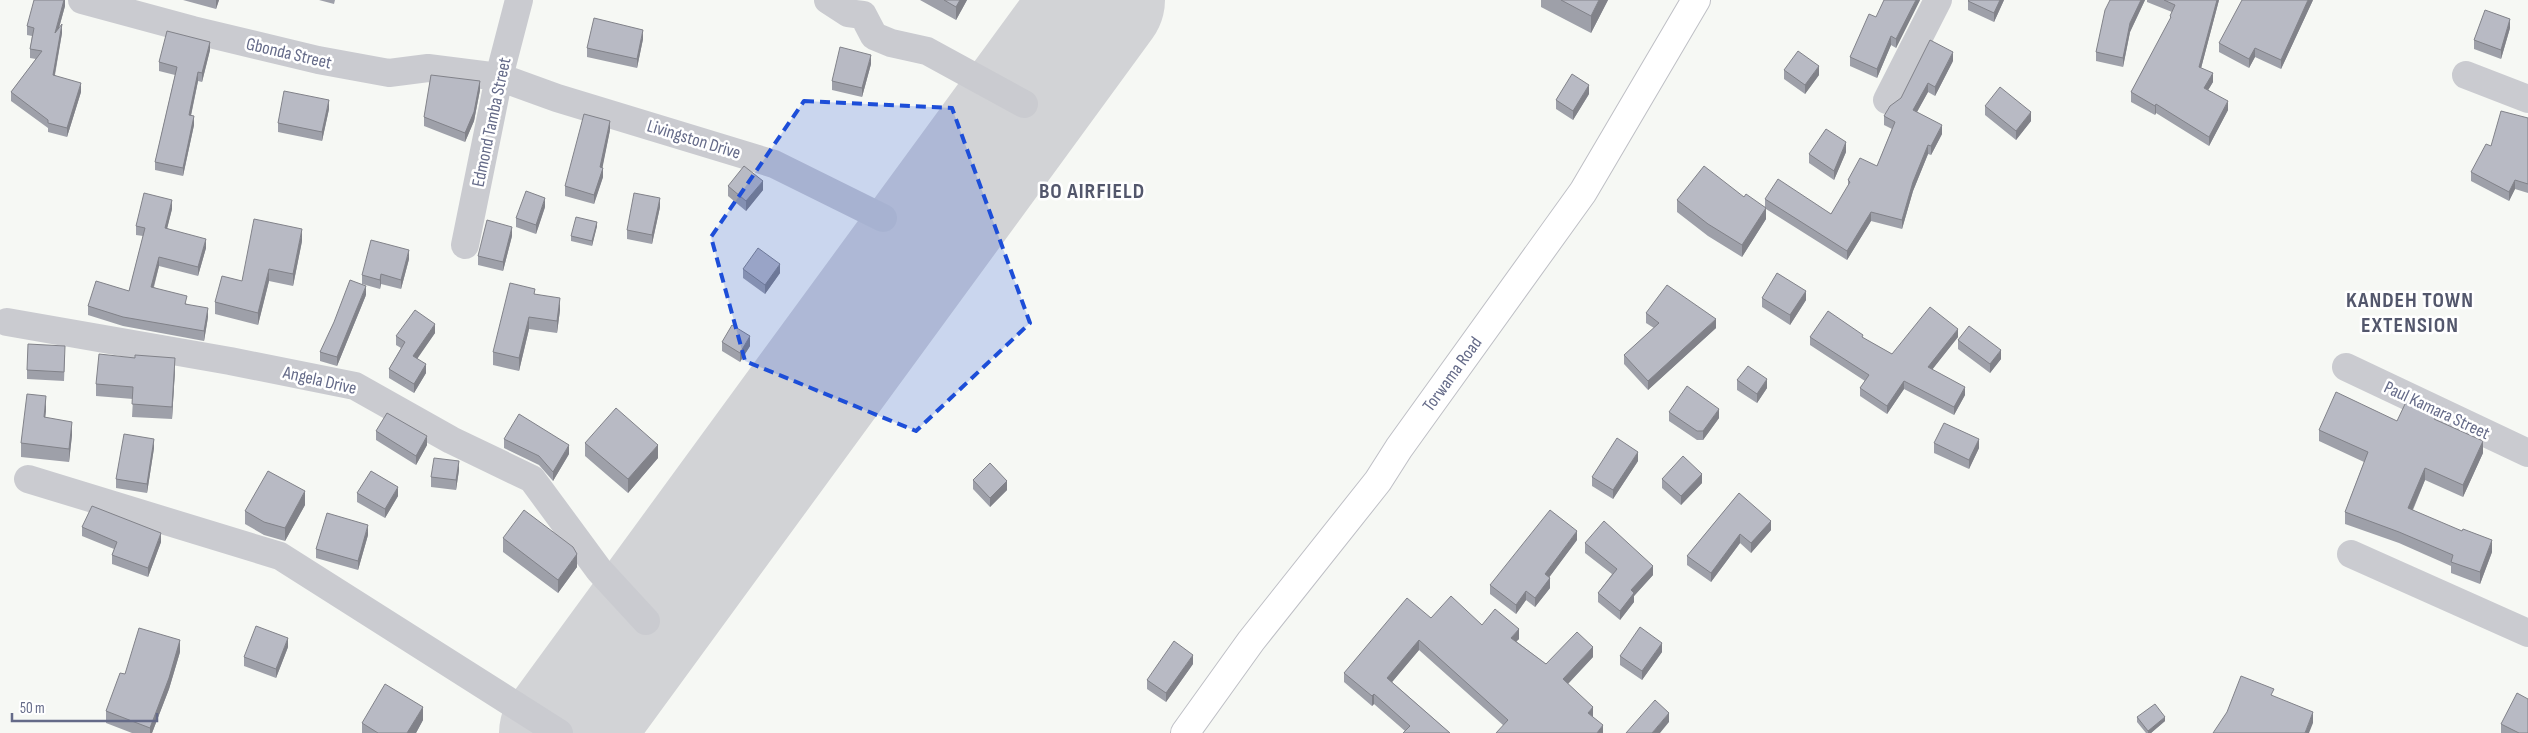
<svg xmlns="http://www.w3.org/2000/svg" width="2528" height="733" font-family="'Sofia Sans Condensed',sans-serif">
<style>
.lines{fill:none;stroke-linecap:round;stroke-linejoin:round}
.runway{stroke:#d2d3d6;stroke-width:130}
.major-casing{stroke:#bebfc5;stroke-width:30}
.minor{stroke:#cacbd0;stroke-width:28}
.major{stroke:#fff;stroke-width:28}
.wall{fill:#9ea0a9}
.shaded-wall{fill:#818289}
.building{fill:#b8bac4;stroke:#818289}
.marked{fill:#1d4ed8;fill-opacity:0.2;stroke:#1d4ed8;stroke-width:4;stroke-dasharray:10 6;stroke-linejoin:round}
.labels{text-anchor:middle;stroke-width:5;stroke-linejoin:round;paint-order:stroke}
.street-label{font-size:18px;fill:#646a88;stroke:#fff}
.district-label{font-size:22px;font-weight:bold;letter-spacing:1px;fill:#53576c;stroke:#fff}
</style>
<rect width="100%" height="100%" fill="#f6f8f4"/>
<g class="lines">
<!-- runway -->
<path class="runway" d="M564,733L1100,0"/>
<defs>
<path id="major" d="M1185,733L1251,641L1378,481L1399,448L1583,192L1696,0"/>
</defs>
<!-- major casing -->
<use href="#major" class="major-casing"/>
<!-- minor -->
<path class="minor" d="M82,0L193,30L318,60L389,73L428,68L499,77L557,98L774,164L883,218
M828,0L848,13L863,15L874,36L891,43L927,51L1024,104
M2466,75L2528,99
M1887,100L1938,0
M465,245L499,77L519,0
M7,322L230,361L355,386L451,440L532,479L599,570L646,621
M2346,367L2528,453
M28,479L280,556L559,733
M2351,554L2528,633"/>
<!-- major -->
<use href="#major" class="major"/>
</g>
<!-- wall -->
<path class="wall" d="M65,0V6L59,28L62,33L55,75L81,92L67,137L48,132V128L11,101V92L36,59L30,58V49L32,36L27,35V26Z
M183,0H219L216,9Z
M319,0H335L334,4Z
M920,0H967L956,20Z
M1541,0H1608L1591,33L1541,7Z
M1920,0L1896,48L1891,45L1877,78L1850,66V57L1876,17Z
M2004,0L1994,22L1968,10V1Z
M2110,0H2145L2130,32L2123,67L2096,61V52Z
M2147,0H2219L2201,68L2213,82L2208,90L2228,110L2209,146L2156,113L2155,115L2131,102V92L2170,20V16L2172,12L2147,2Z
M2313,0L2281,69L2255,57L2249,68L2219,52V43Z
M2510,28L2501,59L2474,49V40Z
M643,39L637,68L587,57V48Z
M210,50L202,82L198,81L191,116L194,125L183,176L155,170V162L175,75L159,71V62Z
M1953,61L1935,96L1928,92L1917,112L1942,134L1931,155L1928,154L1913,191L1902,229L1871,221L1847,260L1766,209V219L1742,257L1708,236L1677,212V200L1744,197L1765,207V199L1831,214L1848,187V180L1877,166L1892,129L1884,125V116Z
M871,64L862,97L832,90V81Z
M1784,70L1819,75L1805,94L1784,79Z
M480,90L474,121L465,142L424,126V117Z
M1589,94L1573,120L1556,109V100Z
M1985,106L2031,121L2016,140L1985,115Z
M329,109L322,141L278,132V123Z
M2528,118V193L2515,189L2509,201L2471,181V172L2491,146Z
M610,130L602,168L603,177L594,204L565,196V186Z
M1846,152L1834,180L1809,163V154Z
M728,186L763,190L746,211L728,196Z
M545,207L536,234L516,227V218Z
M660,207L652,244L627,239V230Z
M172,209L167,228L206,248L198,276L159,266L154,287L187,304L208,317L204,341L123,326L88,315V306L129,291L143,236L136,235V226Z
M597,226L592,246L571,241V236Z
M512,236L503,271L478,265V256Z
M302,241L293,286L269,281L258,325L215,314V302L242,281Z
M409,259L401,289L381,284L380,289L362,284V275Z
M743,269L780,273L765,294L743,278Z
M535,294L560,310L557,333L529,329L519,371L493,365V352Z
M366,295L337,366L320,361V352Z
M1762,298L1806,300L1790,325L1762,307Z
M1646,313L1716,328L1648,390L1624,364V355L1654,328L1646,323Z
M435,333L417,358L426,373L414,393L389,378V369L401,348L396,345V336Z
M1810,337L1863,338L1892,354L1958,337L1932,369L1965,395L1954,415L1904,389L1887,414L1860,396V388L1865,381L1810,345Z
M1958,340L2001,359L1990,373L1958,349Z
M722,342L750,346L740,362L722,351Z
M65,355L64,381L27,379V370Z
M175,370L172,419L132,417L133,399L96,396V384Z
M1737,380L1767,388L1757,403L1737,390Z
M46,410L45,417L72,435L69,462L21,457V443Z
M1669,412L1719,418L1703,440H1697L1669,421Z
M2436,420L2483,453L2463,497L2425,480L2413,510L2492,552L2480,584L2451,573V566L2399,543L2345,524V512L2364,462L2319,441V430L2397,421Z
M376,431L427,445L416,465L376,440Z
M504,439L569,454L553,481L539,465L504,448Z
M585,443L658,458L628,493L585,456Z
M1934,443L1979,448L1969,469L1934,453Z
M154,448L147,493L116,488V479Z
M1638,461L1613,499L1592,486V477Z
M459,470L456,490L431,487V477Z
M1662,479L1702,483L1681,505L1662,488Z
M973,480L1007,490L990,507L973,489Z
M357,493L398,496L385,518L357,502Z
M1739,493L1771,530L1751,553L1740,543L1711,582L1687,565V556Z
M305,505L285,541L264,535L245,524V511Z
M82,527L161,542L148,577L112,564V555L114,549L82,536Z
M368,535L358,570L316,558V549Z
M503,538L577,567L558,593L503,552Z
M1577,540L1549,577L1550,588L1535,607L1526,600L1516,614L1490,594V585Z
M1585,543L1653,575L1634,596V602L1620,620L1598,602V593L1612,574L1585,553Z
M1431,618L1482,625L1519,639L1516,641L1546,664L1593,657L1568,684L1593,717L1603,733L1503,725L1419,650L1392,682L1450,733L1405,731L1374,704L1372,706L1344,682V673Z
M288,647L276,678L244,666V657Z
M180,652L169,689L152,733H132L106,723V711L125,674Z
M1662,652L1642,680L1620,665V656Z
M1193,664L1166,702L1147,689V680Z
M2137,717L2165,721L2151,733H2146L2137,722Z
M423,720L416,733H362V723Z
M2501,724L2528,733H2501Z"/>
<!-- shaded-wall -->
<path class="shaded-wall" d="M64,0H65V6L55,42V33Z
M216,0H219L216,9Z
M960,0H967L956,20V7Z
M1599,0H1608L1591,33V16Z
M1916,0H1920L1896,48V39Z
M2000,0H2004L1994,22V13Z
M2141,0H2145L2130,32L2123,67V58L2130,23Z
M2217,0H2219L2199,76V67Z
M2308,0H2313L2281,69V60Z
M2510,19V28L2501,59V50Z
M62,24V33L53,84V75Z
M643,30V39L637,68V59Z
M1891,36V45L1877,78V69Z
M210,42V50L202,82V73Z
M2255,48V57L2249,68V59Z
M1953,52V61L1935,96V87Z
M871,55V64L862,97V88Z
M1819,66V75L1805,94V85Z
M198,72V81L189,124V115Z
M2213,73V82L2204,97V88Z
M480,81V90L474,121L465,142V133Z
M81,83V92L67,137V128Z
M1928,83V92L1913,119V110Z
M1589,85V94L1573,120V111Z
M329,100V109L322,141V132Z
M2228,101V110L2209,146V137Z
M2156,104V113L2155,115V106Z
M2031,112V121L2016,140V131Z
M194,116V125L183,176V168Z
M610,121V130L602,170L603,168V177L594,204V195Z
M1942,125V134L1931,155V146Z
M1846,142V152L1834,180V171Z
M1928,145V154L1913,191L1902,229V220L1913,182Z
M2515,180V189L2509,201V192Z
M763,181V190L746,211V201Z
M545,198V207L536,234V225Z
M660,198V207L652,244V235Z
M172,200V209L165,237V228Z
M1766,208V219L1742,257V245Z
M1871,212V221L1847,260V251Z
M597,222V226L592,246V241Z
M512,227V236L503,271V262Z
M302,229V241L293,286V274Z
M206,239V248L198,276V267Z
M409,250V259L401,289V280Z
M159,257V266L151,296V287Z
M780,264V273L765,294V285Z
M269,269V281L258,325V313Z
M381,274V284L380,289V280Z
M366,286V295L337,366V357Z
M1806,291V300L1790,325V315Z
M560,298V310L557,333V321Z
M208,308V317L204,341V331Z
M529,317V329L519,371V358Z
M1716,319V328L1648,390V381Z
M435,324V333L413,365V356Z
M1958,329V337L1928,375V367Z
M750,336V346L740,362V353Z
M2001,350V359L1990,373V364Z
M175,358V370L172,419V407Z
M426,364V373L414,393V384Z
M1767,379V388L1757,403V394Z
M1904,381V389L1887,414V406Z
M1965,387V395L1954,415V407Z
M46,396V410L44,430V417Z
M1719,409V418L1703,440V431Z
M72,422V435L69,462V449Z
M427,436V445L416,465V456Z
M154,439V448L147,493V484Z
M1979,439V448L1969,469V460Z
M2483,441V453L2463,497V485Z
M569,445V454L553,481V472Z
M658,445V458L628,493V479Z
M1638,452V461L1613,499V490Z
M459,461V470L456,490V480Z
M2425,468V480L2408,520V508Z
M1702,474V483L1681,505V496Z
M1007,481V490L990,507V498Z
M398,487V496L385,518V509Z
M305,491V505L285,541V528Z
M1771,521V530L1751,553V543Z
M368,525V535L358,570V561Z
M1577,531V540L1545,583V574Z
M161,533V542L148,577V568Z
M1740,534V543L1711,582V573Z
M2492,540V552L2480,584V572Z
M577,554V567L558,593V580Z
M1653,566V575L1634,596V602L1620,620V611L1631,590Z
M1550,578V588L1535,607V598Z
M1526,591V600L1516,614V605Z
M1519,629V639L1511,647V638Z
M288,638V647L276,678V669Z
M180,640V652L169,689L152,733H150V728Z
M1419,640V650L1387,688V678Z
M1662,643V652L1642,680V671Z
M1593,647V657L1563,689V679Z
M1193,655V664L1166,702V693Z
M1374,694V704L1372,706V696Z
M423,707V720L416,733H407Z
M1593,707V717L1588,713Z
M2313,712V723L2309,733H2305Z
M1669,713V722L1660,733H1652Z
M2165,717V721L2151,733H2148V731Z
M1603,725V733H1597Z"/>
<!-- building -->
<path class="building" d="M34,0H64L55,33L62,24L53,75L81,83L67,128L48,123V120L11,92L42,51L30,49L34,28L27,26Z
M944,0H960L956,7Z
M1561,0H1599L1591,16Z
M1884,0H1916L1896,39L1891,36L1877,69L1850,57L1869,14L1876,17Z
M1969,0H2000L1994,13L1968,1Z
M2110,0H2141L2130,23L2123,58L2096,52L2105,10Z
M2164,0H2217L2199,67L2213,73L2204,88L2228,101L2209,137L2156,104L2155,106L2131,92L2171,17L2170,16L2175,5Z
M2242,0H2308L2281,60L2255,48L2249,59L2219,43Z
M2485,10L2510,19L2501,50L2474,40Z
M594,18L643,30L637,59L587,48Z
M167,31L210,42L202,73L198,72L189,115L194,116L183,168L155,162L177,67L159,62Z
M1930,40L1953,52L1935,87L1928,83L1913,110L1942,125L1931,146L1928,145L1913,182L1902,220L1871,212L1847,251L1765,199L1778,179L1831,214L1850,182L1848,180L1860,158L1877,166L1895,122L1884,116L1890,106L1901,98Z
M840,47L871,55L862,88L832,81Z
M1798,51L1819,66L1805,85L1784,70Z
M1572,74L1589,85L1573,111L1556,100Z
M431,75L480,81L474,112L465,133L424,117Z
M2000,87L2031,112L2016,131L1985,106Z
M284,91L329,100L322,132L278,123Z
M2501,111L2528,118V184L2515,180L2509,192L2471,172L2486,144L2491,146Z
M584,114L610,121L600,167L603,168L594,195L565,186Z
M1826,129L1846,142L1834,171L1809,154Z
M744,166L763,181L746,201L728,186Z
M1704,166L1744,197L1746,194L1766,208L1742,245L1708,224L1677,200Z
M526,191L545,198L536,225L516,218Z
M144,193L172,200L165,228L206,239L198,267L159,257L151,287L187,296L185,304L208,308L204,331L123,317L88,306L96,281L129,291L145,228L136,226Z
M634,193L660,198L652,235L627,230Z
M576,217L597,222L592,241L571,236Z
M254,219L302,229L293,274L269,269L258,313L215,302L222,276L242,281Z
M487,220L512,227L503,262L478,256Z
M371,240L409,250L401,280L381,274L380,280L362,275Z
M758,248L780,264L765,285L743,269Z
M1777,273L1806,291L1790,315L1762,298Z
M350,280L366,286L337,357L320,352L334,322Z
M510,283L535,289L534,294L560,298L557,321L529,317L519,358L493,352Z
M1667,285L1716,319L1648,381L1624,355L1659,323L1646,313Z
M1930,307L1958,329L1928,367L1965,387L1954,407L1904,381L1887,406L1860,388L1869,375L1810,337L1828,311L1863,335L1862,337L1892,354Z
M415,310L435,324L413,356L426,364L414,384L389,369L405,342L396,336Z
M732,325L750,336L740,353L722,342Z
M1969,326L2001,350L1990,364L1958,340Z
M28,344L65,346L64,372L27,370Z
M99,354L135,358V355L175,358L172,407L132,404L133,387L96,384Z
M1748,366L1767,379L1757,394L1737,380Z
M1687,386L1719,409L1703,431H1697L1669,412Z
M2336,392L2397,421L2406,402L2436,416L2434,419L2483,441L2463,485L2425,468L2408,508L2462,531L2463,529L2492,540L2480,572L2451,562L2453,555L2399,532L2345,512L2368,452L2319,430Z
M27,394L46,396L44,417L72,422L69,449L21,443Z
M616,408L658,445L628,479L585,443Z
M387,413L427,436L416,456L376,431Z
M519,414L569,445L553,472L539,456L504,439Z
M1944,423L1979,439L1969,460L1934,443Z
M124,434L154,439L147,484L116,479Z
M1617,438L1638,452L1613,490L1592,477Z
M1683,456L1702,474L1681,496L1662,479Z
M434,458L459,461L456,480L431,477Z
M990,463L1007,481L990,498L973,480Z
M268,471L305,491L285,528L264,522L245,511Z
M371,471L398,487L385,509L357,493Z
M1739,493L1771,521L1751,543L1740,534L1711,573L1687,556Z
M92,506L161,533L148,568L112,555L117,542L82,527Z
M524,510L573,547L577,554L558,580L503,538Z
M1550,510L1577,531L1545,574L1550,578L1535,598L1526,591L1516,605L1490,585Z
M327,513L368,525L358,561L316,549Z
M1604,521L1653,566L1631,590L1634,593L1620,611L1598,593L1617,569L1585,543Z
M1451,596L1482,625L1495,609L1519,629L1511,638L1546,664L1577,632L1593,647L1563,679L1593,707L1588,713L1603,725L1597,733H1496L1508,720L1419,640L1387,678L1450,733H1403L1410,726L1374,694L1372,696L1344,673L1407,598L1431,618Z
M256,626L288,638L276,669L244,657Z
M1640,627L1662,643L1642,671L1620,656Z
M139,628L180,640L169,678L150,728L106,711L120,673L125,674Z
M1174,641L1193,655L1166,693L1147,680Z
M2241,676L2274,689L2271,695L2313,712L2305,733H2213L2227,712Z
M385,684L423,707L407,733H378L362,723Z
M2517,693L2528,699V733H2519L2501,724Z
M1655,700L1669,713L1652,733H1626Z
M2155,704L2165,717L2148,731L2137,717Z"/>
<!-- marked area -->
<path class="marked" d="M804,101L952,108L1030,323L916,431L745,361L711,237Z"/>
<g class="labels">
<!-- street labels -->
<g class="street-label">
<text transform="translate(289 53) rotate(13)" y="6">Gbonda Street</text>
<text transform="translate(491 122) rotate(-78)" y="6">Edmond Tamba Street</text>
<text transform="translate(694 139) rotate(17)" y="6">Livingston Drive</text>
<text transform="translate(1452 374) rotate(-54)" y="6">Torwama Road</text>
<text transform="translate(320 380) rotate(13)" y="6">Angela Drive</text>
<text transform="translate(2437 410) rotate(25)" y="6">Paul Kamara Street</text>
</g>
<!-- district labels -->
<g class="district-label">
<text x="1092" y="198">BO AIRFIELD</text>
<text x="2410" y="307">KANDEH TOWN<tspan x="2410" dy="25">EXTENSION</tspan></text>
</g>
</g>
<!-- scale -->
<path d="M12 713v8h145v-8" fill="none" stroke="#646a88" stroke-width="2.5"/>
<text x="20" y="713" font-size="15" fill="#646a88" stroke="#ffffff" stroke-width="4" paint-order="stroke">50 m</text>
</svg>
